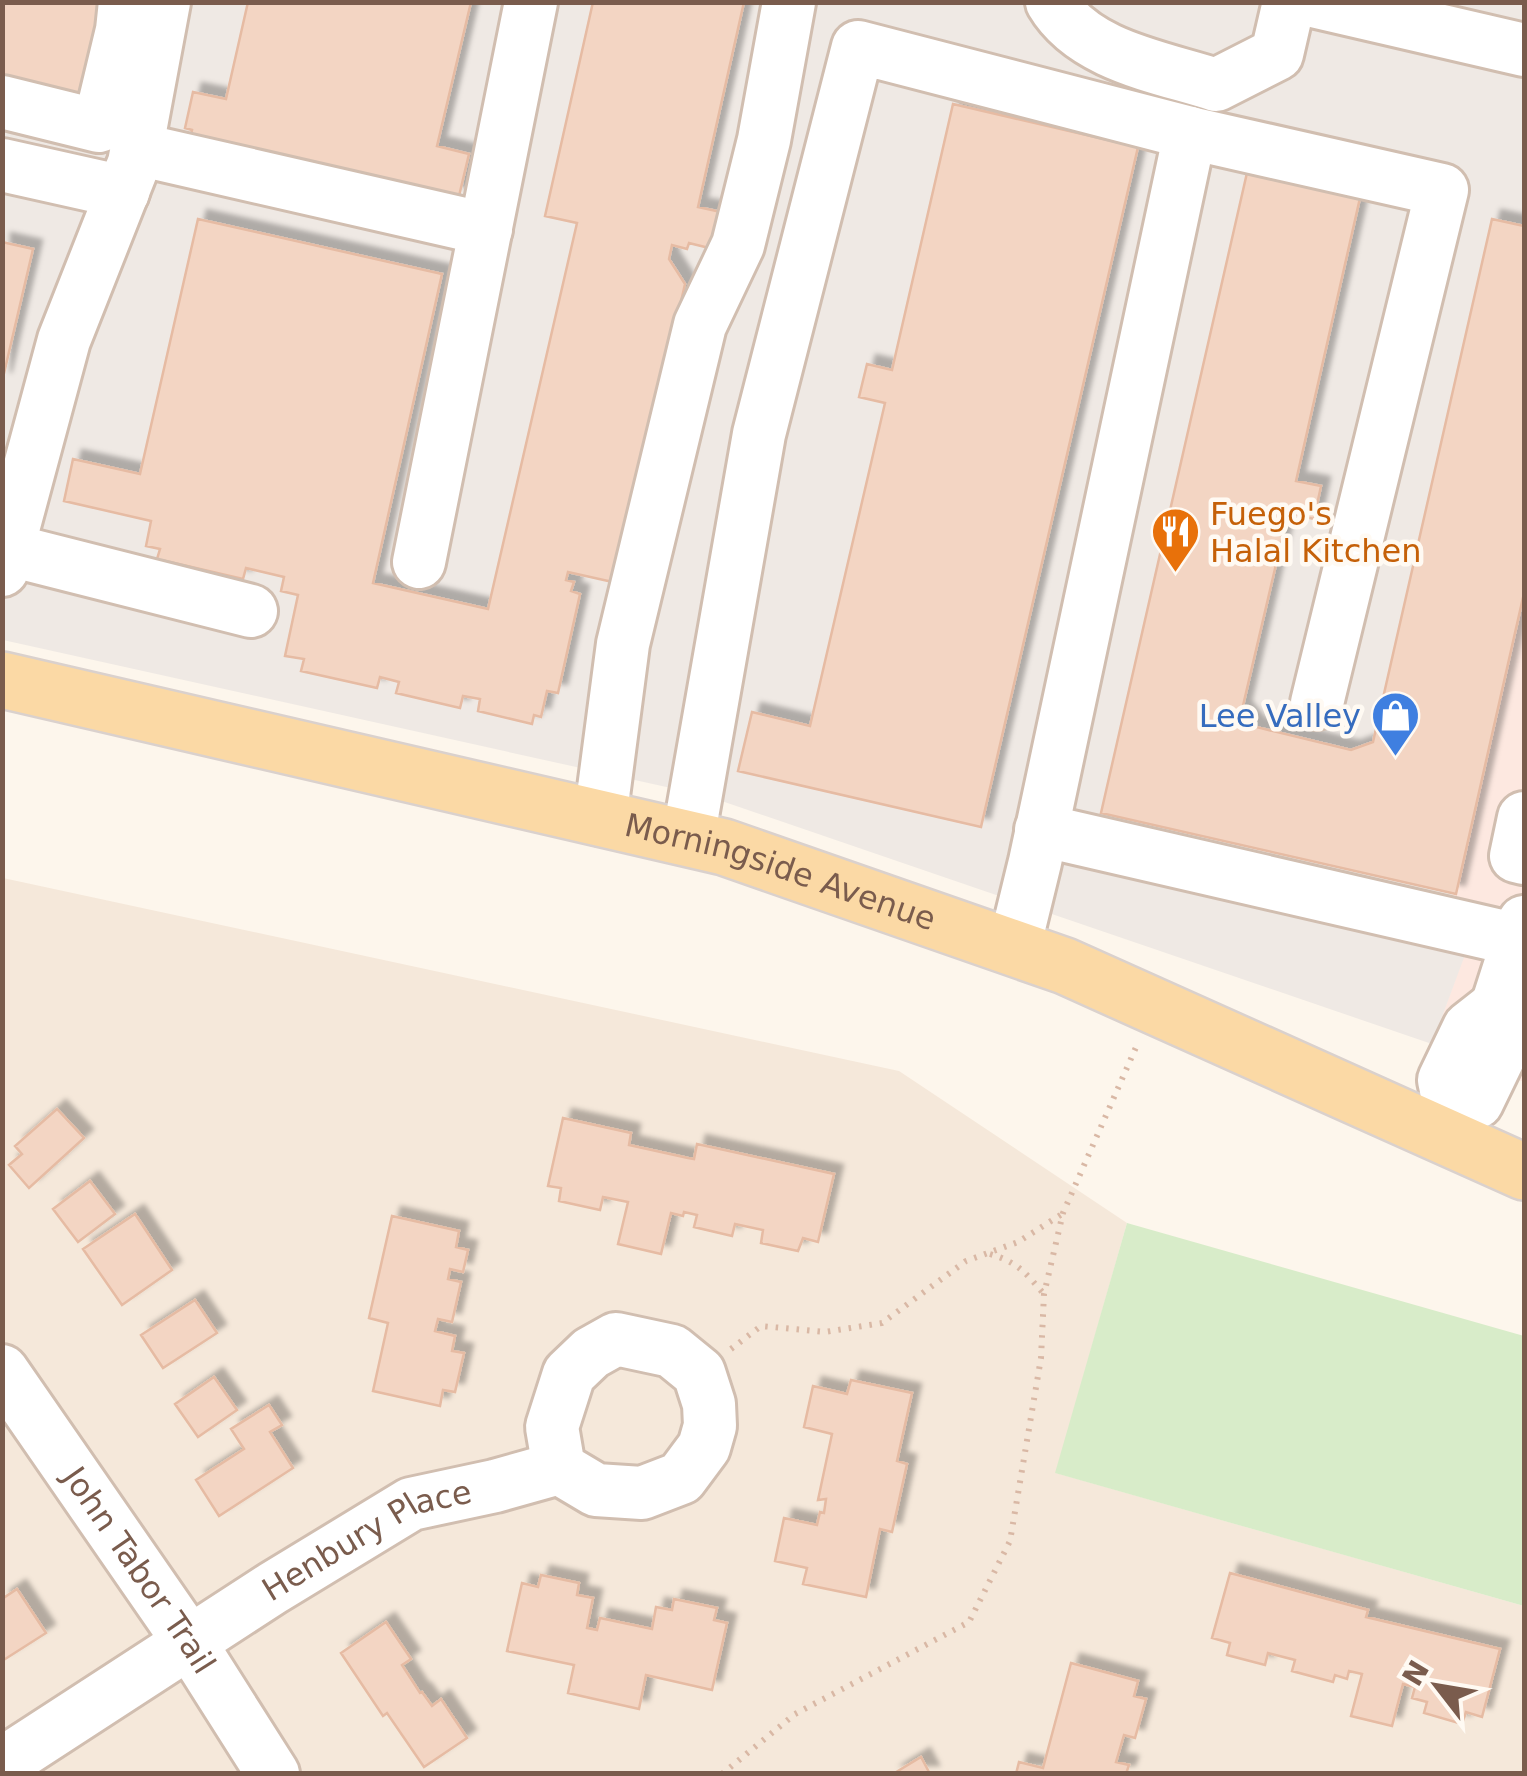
<svg xmlns="http://www.w3.org/2000/svg" width="1527" height="1776" font-family="'DejaVu Sans',sans-serif">
<style>
.residential{fill:#f5e8da}
.commercial{fill:#fde8e0}
.industrial{fill:#efe9e4}
.green{fill:#d8ecc9}
.building{fill:#f3d5c3;stroke:#e6bba3;stroke-width:2.5;filter:url(#shadow)}
.lines{fill:none;stroke-linecap:round;stroke-linejoin:round}
.minor-casing{stroke:#d1beb0;stroke-width:58}
.major-casing{stroke:#dad1cd;stroke-width:60}
.path{stroke:#d9b8a5;stroke-width:6;stroke-dasharray:2.5 8;stroke-linecap:butt}
.minor{stroke:#fff;stroke-width:52}
.major{stroke:#fbd9a5;stroke-width:55}
.labels{text-anchor:middle;stroke-width:9;stroke-linejoin:round;paint-order:stroke}
.food-label{font-size:32px;fill:#c56008;stroke:#fffaf3;text-anchor:start}
.shop-label{font-size:32px;fill:#366cbe;stroke:#fffaf3;text-anchor:end}
.street-label{font-size:32px;fill:#7a5c4d;stroke:#fffaf3}
</style>
<defs>
<filter id="shadow"><feDropShadow dx="9" dy="-9" stdDeviation="2.5" flood-color="#0004"/></filter>
</defs>
<rect width="100%" height="100%" fill="#fdf6ec"/>
<!-- residential -->
<path class="residential" d="M3,878L899,1071L1127,1223L1056,1473L1524,1606V1773L3,1774Z"/>
<!-- commercial -->
<path class="commercial" d="M1524,592V1082L1432,1044L1475,925L1447,917Z"/>
<!-- industrial -->
<path class="industrial" d="M3,3H1524V592L1447,917L1476,925L1432,1044L707,796L3,640Z"/>
<!-- green -->
<path class="green" d="M1127,1223L1524,1336V1606L1055,1473Z"/>
<!-- building -->
<path class="building" d="M2,2H108L88,90L62,106L2,92Z
M248,2H471L437,146L469,154L459,196L191,135L192,130L185,128L193,92L226,99Z
M593,2H744L698,207L721,212L713,249L689,243L687,249L672,245L669,259L685,284L617,583L568,572L566,580L574,582L571,591L580,594L558,693L547,691L541,717L534,715L532,724L478,711L480,699L463,696L460,708L396,693L399,682L380,677L377,688L301,671L304,659L285,656L298,595L281,591L284,577L246,568L243,579L157,559L160,549L146,546L151,521L64,501L73,459L140,474L198,219L442,274L373,583L488,609L577,223L545,216Z
M953,104L1138,147L981,827L738,771L752,712L810,726L885,403L859,397L867,364L892,370Z
M1249,164L1362,189L1296,481L1321,486L1314,519L1288,513L1242,710L1256,727L1351,750L1373,742L1492,219L1524,226V593L1456,894L1101,813Z
M2,242L33,249L2,382Z
M57,1109L84,1138L29,1188L9,1165L22,1154L15,1146Z
M563,1118L631,1133L629,1145L688,1158L694,1159L697,1144L834,1174L818,1242L803,1238L798,1251L761,1243L763,1230L735,1224L732,1236L694,1227L697,1215L684,1212L683,1216L671,1213L661,1254L618,1244L628,1202L603,1197L600,1210L559,1201L561,1188L548,1186Z
M90,1181L115,1214L78,1242L53,1209Z
M135,1214L172,1270L122,1305L83,1249Z
M392,1216L459,1231L456,1247L468,1250L463,1272L450,1269L448,1279L461,1282L452,1322L438,1319L435,1331L455,1336L452,1351L464,1353L455,1392L443,1390L440,1406L373,1391L388,1323L369,1318Z
M195,1300L217,1333L163,1368L141,1335Z
M214,1377L237,1410L198,1437L175,1404Z
M851,1380L912,1393L897,1461L907,1464L892,1532L880,1529L866,1597L803,1584L807,1568L775,1561L784,1518L817,1525L820,1512L824,1513L826,1499L818,1500L832,1434L804,1427L813,1386L847,1394Z
M269,1405L282,1425L270,1432L293,1468L219,1516L196,1480L244,1449L231,1429Z
M1230,1573L1368,1610L1366,1617L1500,1649L1482,1717L1466,1712L1462,1724L1424,1713L1427,1702L1412,1698L1415,1687L1403,1684L1392,1726L1351,1716L1362,1674L1349,1671L1347,1679L1335,1675L1333,1682L1292,1671L1295,1660L1268,1653L1265,1665L1227,1655L1230,1643L1212,1638Z
M541,1575L579,1583L577,1595L593,1598L587,1628L597,1630L600,1618L652,1629L656,1607L672,1610L674,1599L717,1608L714,1620L727,1623L712,1690L646,1675L639,1709L568,1693L574,1665L507,1651L522,1583L538,1587Z
M17,1589L46,1633L2,1661V1599Z
M386,1622L411,1659L402,1665L420,1693L422,1692L432,1706L441,1699L467,1738L424,1767L387,1713L383,1716L341,1653Z
M1071,1663L1138,1681L1134,1696L1146,1699L1135,1738L1124,1735L1116,1762L1129,1765L1126,1774H1016L1019,1762L1043,1768Z
M921,1757L930,1774H893Z"/>
<g class="lines">
<defs>
<g id="minor">
<path d="M1052,2C1084,56 1161,67 1216,85L1277,54L1289,2"/>
<path d="M1317,2L1524,50"/>
<path d="M2,102L99,126L122,30L125,2"/>
<path d="M137,149L486,229"/>
<path d="M2,165L123,192"/>
<path d="M2,548L251,611"/>
<path d="M419,562L531,2"/>
<path d="M2,570L64,340L134,163L164,2"/>
<path d="M1524,818L1516,856L1524,858"/>
<path d="M600,819L623,644L700,325L738,245L764,140L789,2"/>
<path d="M1041,830L1518,940"/>
<path d="M688,839L759,434L858,47L1190,133L1442,190L1317,703"/>
<path d="M1014,948L1035,862L1190,133"/>
<path d="M1450,1109L1477,1102L1505,1044L1497,1006L1524,922"/>
<path d="M1439,1134L1450,1109L1444,1080L1469,1028L1497,1006"/>
<path d="M616,1339L672,1351L699,1373L709,1404L710,1426L704,1447L681,1478L642,1493L596,1490L559,1468L552,1427L569,1374L591,1353Z"/>
<path id="s1" d="M2,1371L190,1643L273,1774"/>
<path id="s2" d="M2,1764L273,1588L411,1504L495,1486L559,1468"/>
</g>
<g id="major">
<path id="s3" d="M2,680L724,847L1065,966L1524,1172"/>
</g>
</defs>
<!-- minor casing -->
<use href="#minor" class="minor-casing"/>
<!-- major casing -->
<use href="#major" class="major-casing"/>
<!-- path -->
<path class="path" d="M990,1254C1017,1262 1025,1272 1043,1293
M731,1349L761,1326L825,1332L882,1323L966,1261L1018,1242L1062,1214
M722,1774L795,1714L969,1622L1010,1541L1041,1358L1044,1294L1063,1213L1137,1045"/>
<!-- minor -->
<use href="#minor" class="minor"/>
<!-- major -->
<use href="#major" class="major"/>
</g>
<!-- icons -->
<defs>
<symbol id="restaurant-pin" viewBox="-11 -11 22 30"><path d="M0 17L-7.5 6A9.5 9.5 0 1 1 7.5 6Z" fill="#e8710a" stroke="#fffaf3"/><path d="M-5-6h1v4h1v-4h1v4h1v-4h1v5L-1.5 .5V6h-2V.5L-5-1ZM5-6V6H3V1.5H1.5Q1.5-4 5-6Z" fill="#fff"/></symbol>
<symbol id="shop-pin" viewBox="-11 -11 22 30"><path d="M0 17L-7.5 6A9.5 9.5 0 1 1 7.5 6Z" fill="#3f7fe0" stroke="#fffaf3"/><path d="M-5-2.5h2.3a2.7 3.5 0 0 1 5.4 0H5L5.5 6h-11ZM-1.5-2.5h3a1.5 2.3 0 0 0-3 0Z" fill="#fff"/></symbol>
</defs>
<g fill-rule="evenodd">
<use href="#restaurant-pin" x="1148" y="504" width="55" height="75"/>
<use href="#shop-pin" x="1368" y="688" width="55" height="75"/>
</g>
<g class="labels">
<!-- food labels -->
<g class="food-label">
<text x="1210" y="525">Fuego's<tspan x="1210" dy="37">Halal Kitchen</tspan></text>
</g>
<!-- shop labels -->
<g class="shop-label">
<text x="1361" y="727">Lee Valley</text>
</g>
<!-- street labels -->
<g class="street-label">
<text dy="11" stroke="none"><textPath href="#s3" startOffset="802">Morningside Avenue</textPath></text>
<text dy="11" stroke="none"><textPath href="#s2" startOffset="430">Henbury Place</textPath></text>
<text dy="11" stroke="none"><textPath href="#s1" startOffset="242">John Tabor Trail</textPath></text>
</g>
</g>
<!-- border -->
<rect width="1527" height="1776" fill="none" stroke="#7a5c4d" stroke-width="10"/>
<!-- north arrow -->
<g transform="translate(1437 1686) rotate(301)" stroke="#fffaf3" stroke-width="8" paint-order="stroke">
<path d="M0-8L18 38L0 25L-18 38Z" fill="#7a5c4d"/>
<text y="-15" font-size="28" font-weight="bold" text-anchor="middle" fill="#7a5c4d">N</text>
</g>
</svg>
